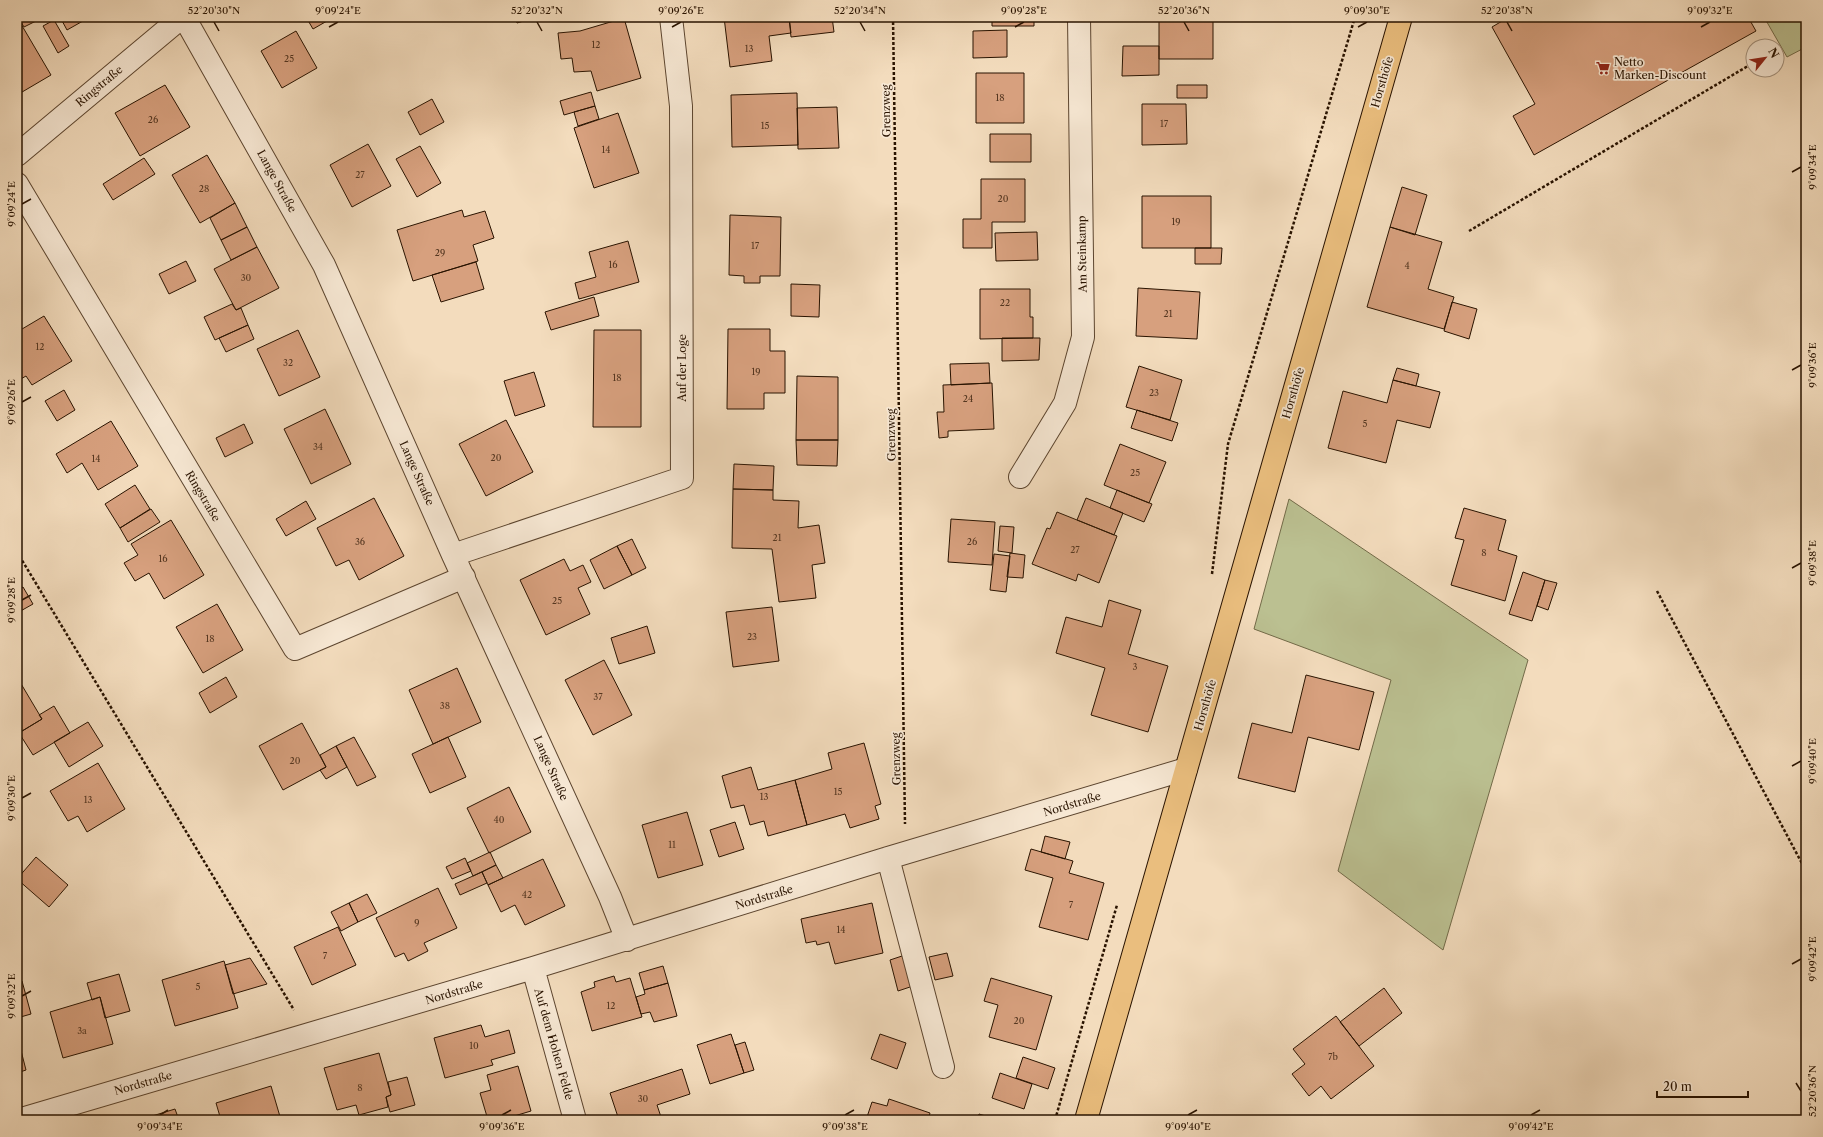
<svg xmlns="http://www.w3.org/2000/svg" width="1823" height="1137" font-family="'Libre Caslon Text',serif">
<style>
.green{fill:#bbc091;stroke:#726a48}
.building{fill:#d7a07e;stroke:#291300}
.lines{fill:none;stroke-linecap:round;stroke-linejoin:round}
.minor-casing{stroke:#5c452f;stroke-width:24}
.major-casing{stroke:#291300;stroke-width:24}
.path{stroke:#291300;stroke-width:2.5;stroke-dasharray:3 2;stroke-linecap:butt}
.minor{stroke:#f7e8d4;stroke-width:22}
.major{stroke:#eabe7e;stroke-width:22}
.ticks{fill:none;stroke:#291300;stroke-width:1.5}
.labels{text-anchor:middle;stroke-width:3.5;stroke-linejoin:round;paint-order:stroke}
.number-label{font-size:9px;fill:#543620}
.poi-label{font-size:11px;fill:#291300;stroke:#f7e8d4;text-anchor:start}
.street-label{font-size:11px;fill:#291300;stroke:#f7e8d4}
.neatline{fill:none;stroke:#291300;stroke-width:1.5}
.ticks-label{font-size:10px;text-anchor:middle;fill:#291300}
</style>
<rect width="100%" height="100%" fill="#f3dcbd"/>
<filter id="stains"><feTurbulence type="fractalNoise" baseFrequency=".005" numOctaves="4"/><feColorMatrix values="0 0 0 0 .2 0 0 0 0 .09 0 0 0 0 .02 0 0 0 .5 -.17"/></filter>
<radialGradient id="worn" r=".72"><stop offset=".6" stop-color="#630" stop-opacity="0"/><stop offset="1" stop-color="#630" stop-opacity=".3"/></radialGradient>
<!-- green -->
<path class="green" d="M1764,17H1806V47L1787,57Z
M1289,499L1528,660L1443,950L1338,871L1391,680L1254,629Z"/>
<!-- building -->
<path class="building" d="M18,17H34L36,21L24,27Z
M60,17H90L67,30Z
M306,17H334L313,29Z
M515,17H537L517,23Z
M724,17H789L791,33L769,36L772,61L730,67Z
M789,17H832L834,32L791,37Z
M992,17H1034V26H992Z
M1159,17H1213V59H1159Z
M1509,17H1748L1756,31L1534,155L1513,116L1535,104L1492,27Z
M624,18L641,78L597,91L591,71L574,72L572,58L561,59L558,33L580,31Z
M54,20L69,46L58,53L43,26Z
M21,24L51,75L17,95V27Z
M1007,30V57L973,58V31Z
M296,31L317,68L282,88L261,51Z
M1123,46H1159V75L1122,76Z
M976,73H1024V123H976Z
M165,85L190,127L140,156L115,113Z
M1177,85H1207V98H1177Z
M591,92L595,106L564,115L560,101Z
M797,93L798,145L732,147L731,95Z
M432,99L444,122L420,135L408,112Z
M1142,104H1186L1187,144L1142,145Z
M595,106L599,119L578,126L574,112Z
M837,107L839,148L798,149L797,108Z
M618,113L639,173L594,188L574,128Z
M990,134H1031V162H990Z
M368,144L391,186L352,207L330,165Z
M420,146L441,183L417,197L396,159Z
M207,155L235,203L200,223L172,175Z
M144,158L155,174L113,200L103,184Z
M981,179H1025V222H992V248H963V219H981Z
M1402,187L1427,195L1415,235L1390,227Z
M1142,196H1211V248H1142Z
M235,203L247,227L221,240L210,218Z
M462,210L464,217L485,211L494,238L473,245L478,261L413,281L397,230Z
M730,215L781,217L780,276H760V283H744V276L729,275Z
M247,227L257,247L231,260L221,240Z
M1390,227L1442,242L1428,289L1454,297L1444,329L1367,307Z
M1037,232L1038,260L996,261L995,233Z
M628,241L639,282L579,299L575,283L596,277L589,252Z
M257,247L279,288L236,310L214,269Z
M1195,248H1222L1221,264H1195Z
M186,261L196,281L169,294L159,274Z
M476,262L484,289L441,302L432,275Z
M791,284L820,285L819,317L791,316Z
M1138,288L1200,292L1197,339L1136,336Z
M980,289H1030V317H1033V338L980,339Z
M594,297L599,316L551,330L545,312Z
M1452,302L1477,309L1469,339L1444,331Z
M232,304L236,310L241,308L248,325L215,340L204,317Z
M44,316L72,361L32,385L26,376L19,380L17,377V332Z
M248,325L254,339L226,352L219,338Z
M728,329H770V351H785V393H764V409H727Z
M298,330L320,377L279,396L257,349Z
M594,330H641V427H593Z
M1002,338H1040L1039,360L1002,361Z
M989,363L990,383L951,385L950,364Z
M1139,366L1182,380L1170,420L1126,407Z
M1397,368L1419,374L1416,386L1393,380Z
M534,372L545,406L515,416L504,381Z
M797,376L838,377V440H796Z
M1393,380L1440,392L1430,428L1397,420L1386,463L1328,448L1343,391L1387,403Z
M992,383L994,429L948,431V437L939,438L937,412H944L943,385Z
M64,390L75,410L57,421L45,401Z
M325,409L351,464L311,484L284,429Z
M1137,410L1178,423L1172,441L1131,428Z
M506,420L533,472L486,496L459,444Z
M111,421L138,466L98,490L82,463L67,473L56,454Z
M244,424L253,443L225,457L216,438Z
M796,440H838L837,466L797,465Z
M1120,444L1166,462L1149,503L1104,485Z
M734,464L774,466L773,490L733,489Z
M135,485L150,509L120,528L105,504Z
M733,489L773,490V500L799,501L798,528L819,525L825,563L812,565L816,598L779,602L772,549L732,548Z
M1117,490L1152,504L1144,522L1110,508Z
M374,498L404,556L359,580L349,560L336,566L317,528Z
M1086,498L1123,513L1114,535L1077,520Z
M306,501L316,519L286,536L276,519Z
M1464,508L1506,520L1498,550L1517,556L1505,601L1451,585L1464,540L1455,538Z
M151,509L160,522L128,542L120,528Z
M1057,512L1117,536L1099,583L1078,574L1076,581L1032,564L1047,528L1050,529Z
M951,519L995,522L992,565L948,562Z
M171,520L204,575L164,599L149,573L135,581L124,563L138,555L131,544Z
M1000,526L1014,527L1012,553L998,551Z
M632,539L646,568L632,575L617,546Z
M617,546L632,575L604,589L590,560Z
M1010,553L1025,555L1023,578L1007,577Z
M994,554L1010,556L1006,592L990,590Z
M564,559L570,571L583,565L591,582L578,588L590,614L546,635L520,580Z
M1523,572L1545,580L1532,621L1509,614Z
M1545,580L1557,583L1548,610L1537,606Z
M23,587L33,604L17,613V590Z
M1109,600L1141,610L1128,654L1168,666L1148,732L1091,715L1105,668L1056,653L1066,617L1102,627Z
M217,604L243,650L203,673L176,627Z
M772,607L779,661L733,667L726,612Z
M647,626L655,653L619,664L611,638Z
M604,660L632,715L593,735L565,680Z
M457,668L481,722L433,744L409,690Z
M1306,675L1374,692L1359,750L1308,737L1295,792L1238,778L1252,723L1292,733Z
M17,677L42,719L17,734Z
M226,677L237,697L210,713L199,693Z
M54,706L70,733L33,755L19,733L42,719L39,715Z
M88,722L103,746L69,767L54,742Z
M302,723L326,767L283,790L259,746Z
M354,737L376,777L357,786L336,746Z
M448,737L466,777L430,793L412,754Z
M864,743L881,804L875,806L879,819L850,828L845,814L807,825L795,780L832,769L828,753Z
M336,746L347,767L326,779L320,770L326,767L320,755Z
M98,763L125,809L87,832L78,816L68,821L50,791Z
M751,767L758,790L795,780L807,825L768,836L764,821L750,825L744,805L731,808L722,776Z
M509,787L531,832L489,853L467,808Z
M687,812L703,865L658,878L642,825Z
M735,822L744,849L719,857L710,830Z
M1045,836L1070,842L1065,859L1041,852Z
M1031,849L1073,861L1069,873L1104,883L1088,940L1039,927L1053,878L1025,870Z
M490,852L496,865L473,876L467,863Z
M36,857L68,885L49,907L17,879Z
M465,858L471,871L452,879L446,867Z
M543,859L565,906L525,925L515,905L501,912L488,885Z
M496,865L503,878L488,885L482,872Z
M482,872L487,883L460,895L455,884Z
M438,888L457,928L424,943L428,951L408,961L404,953L395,957L376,918Z
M367,894L377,913L358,922L349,903Z
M349,903L358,922L341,931L331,912Z
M872,903L883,953L835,964L829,942L817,945L816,941L806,943L801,919Z
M338,927L356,965L312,985L294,947Z
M947,953L953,976L935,980L929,957Z
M905,955L913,986L898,991L890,960Z
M250,958L267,984L233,994L225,965Z
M224,961L238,1008L175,1026L162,980Z
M663,966L668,983L644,990L639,973Z
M119,974L130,1011L105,1018L100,997L92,1000L87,983Z
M614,976L616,982L630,978L642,1017L592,1031L581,992L595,987L594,982Z
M991,978L1052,996L1036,1050L989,1037L998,1005L984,1001Z
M22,981L31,1014L17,1018V982Z
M668,983L677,1016L654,1022L650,1012L641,1014L636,997L645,994L644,990Z
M1384,988L1402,1013L1359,1046L1340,1022Z
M100,997L113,1044L63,1058L50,1012Z
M1336,1016L1374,1066L1331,1099L1321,1086L1309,1096L1292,1074L1305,1064L1293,1049Z
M481,1025L485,1037L509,1030L515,1053L491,1060L493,1065L445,1078L434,1038Z
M731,1034L744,1073L710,1084L697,1045Z
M880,1034L906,1043L897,1069L871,1059Z
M17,1035L26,1070L17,1073Z
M745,1042L754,1070L744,1073L735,1045Z
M379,1053L391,1095L386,1097L388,1107L359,1115L356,1105L337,1110L324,1068Z
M1023,1057L1055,1068L1048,1089L1016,1078Z
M518,1066L531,1111L501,1120H488L480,1093L491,1090L487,1075Z
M682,1069L690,1094L657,1105L662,1120H619L610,1093Z
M1000,1073L1032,1084L1024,1109L992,1098Z
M407,1077L415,1105L390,1112L386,1097L391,1095L388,1082Z
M271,1086L281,1120H221L216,1103Z
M889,1099L930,1113L928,1120H866L872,1102L887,1106Z
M175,1109L179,1120H147L149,1119V1117Z
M979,1114L999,1120H977Z"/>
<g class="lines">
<defs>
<path id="minor" d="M184,17L324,265L453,555L610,897L627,940
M17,155L182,17
M17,184L295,649L464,577
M1020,477L1065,403L1083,337L1079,17
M453,555L682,478L681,106L671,17
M888,858L943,1067
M533,968L575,1120
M18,1120L533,968L888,858L1186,769"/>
<path id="major" d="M1086,1120L1401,17"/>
</defs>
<!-- minor casing -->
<use href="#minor" class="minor-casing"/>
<!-- major casing -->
<use href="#major" class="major-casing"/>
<!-- path -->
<path class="path" d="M893,17L905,824
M1469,231L1753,63
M17,552L294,1010
M1212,574L1228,444L1355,17
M1657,591L1806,871
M1055,1120L1117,905"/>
<!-- minor -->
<use href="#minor" class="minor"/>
<!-- major -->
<use href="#major" class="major"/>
</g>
<!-- ticks -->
<path class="ticks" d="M214,22L219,31M537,22L542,31M860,22L865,31M1184,22L1189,31M1507,22L1512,31M329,27L338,22M672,27L681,22M1015,27L1024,22M1358,27L1367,22M1701,27L1710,22M1792,172L1801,167M22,204L31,199M1792,370L1801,365M22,402L31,397M1792,568L1801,563M22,600L31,595M1792,766L1801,761M22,798L31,793M1792,964L1801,959M22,996L31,991M1796,1083L1801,1091M160,1115L168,1110M502,1115L511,1110M845,1115L854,1110M1188,1115L1197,1110M1531,1115L1540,1110"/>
<!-- icons -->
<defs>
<symbol id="supermarket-bare" viewBox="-9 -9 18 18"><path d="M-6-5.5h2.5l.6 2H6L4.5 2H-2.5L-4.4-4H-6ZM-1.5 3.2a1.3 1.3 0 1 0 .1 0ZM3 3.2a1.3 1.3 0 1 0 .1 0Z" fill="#8f2418" stroke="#f7e8d4" stroke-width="2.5" paint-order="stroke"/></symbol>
</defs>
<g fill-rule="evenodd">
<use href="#supermarket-bare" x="1593" y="58" width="20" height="20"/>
</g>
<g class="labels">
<!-- number labels -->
<g class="number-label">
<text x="596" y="48">12</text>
<text x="749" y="52">13</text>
<text x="289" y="62">25</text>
<text x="1000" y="101">18</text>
<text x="153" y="123">26</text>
<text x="1164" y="127">17</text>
<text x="765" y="129">15</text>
<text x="606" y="153">14</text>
<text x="360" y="178">27</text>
<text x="204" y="192">28</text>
<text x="1003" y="202">20</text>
<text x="1176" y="225">19</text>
<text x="755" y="249">17</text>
<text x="440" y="256">29</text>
<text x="613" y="268">16</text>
<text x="1407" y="269">4</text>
<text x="246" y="281">30</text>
<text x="1005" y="306">22</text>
<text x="1168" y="317">21</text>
<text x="40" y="350">12</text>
<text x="288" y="366">32</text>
<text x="756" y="375">19</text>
<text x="617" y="381">18</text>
<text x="1154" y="396">23</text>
<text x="968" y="402">24</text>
<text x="1365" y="427">5</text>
<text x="318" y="450">34</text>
<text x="496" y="461">20</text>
<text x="96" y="462">14</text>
<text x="1135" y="476">25</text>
<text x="777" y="541">21</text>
<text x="360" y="545">36</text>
<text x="972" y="545">26</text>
<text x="1075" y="553">27</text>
<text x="1484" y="556">8</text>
<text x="163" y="562">16</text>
<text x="557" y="604">25</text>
<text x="752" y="640">23</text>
<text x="210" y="642">18</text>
<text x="1135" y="670">3</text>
<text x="598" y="700">37</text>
<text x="445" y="709">38</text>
<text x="295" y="764">20</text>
<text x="838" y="795">15</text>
<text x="764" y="800">13</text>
<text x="88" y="803">13</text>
<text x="499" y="823">40</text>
<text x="672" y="848">11</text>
<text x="527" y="898">42</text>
<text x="1071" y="908">7</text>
<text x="417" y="926">9</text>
<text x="841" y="933">14</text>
<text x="325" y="959">7</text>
<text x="198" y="990">5</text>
<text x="611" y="1009">12</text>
<text x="1019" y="1024">20</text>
<text x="82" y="1034">3a</text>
<text x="474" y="1049">10</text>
<text x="1333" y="1060">7b</text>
<text x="360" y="1091">8</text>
<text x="643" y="1102">30</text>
</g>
<!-- poi labels -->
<g class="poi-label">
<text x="1614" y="66">Netto<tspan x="1614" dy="13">Marken-Discount</tspan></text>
</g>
<!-- street labels -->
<g class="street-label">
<text transform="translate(1382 82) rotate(-74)" y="4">Horsthöfe</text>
<text transform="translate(99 86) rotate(-40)" y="4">Ringstraße</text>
<text transform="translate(886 111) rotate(-91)" y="4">Grenzweg</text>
<text transform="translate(277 181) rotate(61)" y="4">Lange Straße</text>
<text transform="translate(1082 254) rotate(-91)" y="4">Am Steinkamp</text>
<text transform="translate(682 368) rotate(-90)" y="4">Auf der Loge</text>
<text transform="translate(1293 393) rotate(-74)" y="4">Horsthöfe</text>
<text transform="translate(891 435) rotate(-91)" y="4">Grenzweg</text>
<text transform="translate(417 473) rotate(66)" y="4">Lange Straße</text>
<text transform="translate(203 496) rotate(59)" y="4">Ringstraße</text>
<text transform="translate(1205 705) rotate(-74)" y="4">Horsthöfe</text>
<text transform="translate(896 759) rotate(-91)" y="4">Grenzweg</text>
<text transform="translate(551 768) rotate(66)" y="4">Lange Straße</text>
<text transform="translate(1072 804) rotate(-17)" y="4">Nordstraße</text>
<text transform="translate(764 897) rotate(-17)" y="4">Nordstraße</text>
<text transform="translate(454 992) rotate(-17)" y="4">Nordstraße</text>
<text transform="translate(554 1044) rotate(74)" y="4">Auf dem Hohen Felde</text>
<text transform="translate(143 1083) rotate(-16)" y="4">Nordstraße</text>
</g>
</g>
<!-- margin -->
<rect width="1823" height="1137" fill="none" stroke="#f3dcbd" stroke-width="44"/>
<!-- north arrow -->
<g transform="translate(1765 58) rotate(60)"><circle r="19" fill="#f7e8d4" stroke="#a5937f"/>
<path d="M0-3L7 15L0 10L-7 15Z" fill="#8f2418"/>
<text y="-6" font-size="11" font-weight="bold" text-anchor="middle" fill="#291300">N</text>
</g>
<!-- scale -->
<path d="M1657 1091v6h91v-6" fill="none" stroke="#291300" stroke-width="2"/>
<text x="1663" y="1091" font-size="12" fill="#291300" stroke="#f7e8d4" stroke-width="3" paint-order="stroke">20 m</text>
<rect x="22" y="22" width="1779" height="1093" class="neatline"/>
<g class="ticks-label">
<text x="214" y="14">52°20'30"N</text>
<text x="338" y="14">9°09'24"E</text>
<text x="537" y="14">52°20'32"N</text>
<text x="681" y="14">9°09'26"E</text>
<text x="860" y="14">52°20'34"N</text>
<text x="1024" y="14">9°09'28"E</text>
<text x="1184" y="14">52°20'36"N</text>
<text x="1367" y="14">9°09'30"E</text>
<text x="1507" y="14">52°20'38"N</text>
<text x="1710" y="14">9°09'32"E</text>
<text transform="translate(1812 167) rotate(-90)" y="4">9°09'34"E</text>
<text transform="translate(11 204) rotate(-90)" y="4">9°09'24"E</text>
<text transform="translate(1812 365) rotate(-90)" y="4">9°09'36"E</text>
<text transform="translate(11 402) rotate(-90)" y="4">9°09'26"E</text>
<text transform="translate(1812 563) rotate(-90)" y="4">9°09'38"E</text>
<text transform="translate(11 600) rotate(-90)" y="4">9°09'28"E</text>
<text transform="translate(1812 761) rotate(-90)" y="4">9°09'40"E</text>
<text transform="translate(11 798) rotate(-90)" y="4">9°09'30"E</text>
<text transform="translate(1812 959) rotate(-90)" y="4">9°09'42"E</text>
<text transform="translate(11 996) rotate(-90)" y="4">9°09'32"E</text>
<text transform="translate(1812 1091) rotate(-90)" y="4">52°20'36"N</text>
<text x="160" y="1130">9°09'34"E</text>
<text x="502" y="1130">9°09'36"E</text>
<text x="845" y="1130">9°09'38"E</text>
<text x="1188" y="1130">9°09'40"E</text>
<text x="1531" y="1130">9°09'42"E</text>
</g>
<rect width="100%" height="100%" filter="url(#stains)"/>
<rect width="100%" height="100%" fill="url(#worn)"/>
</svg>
